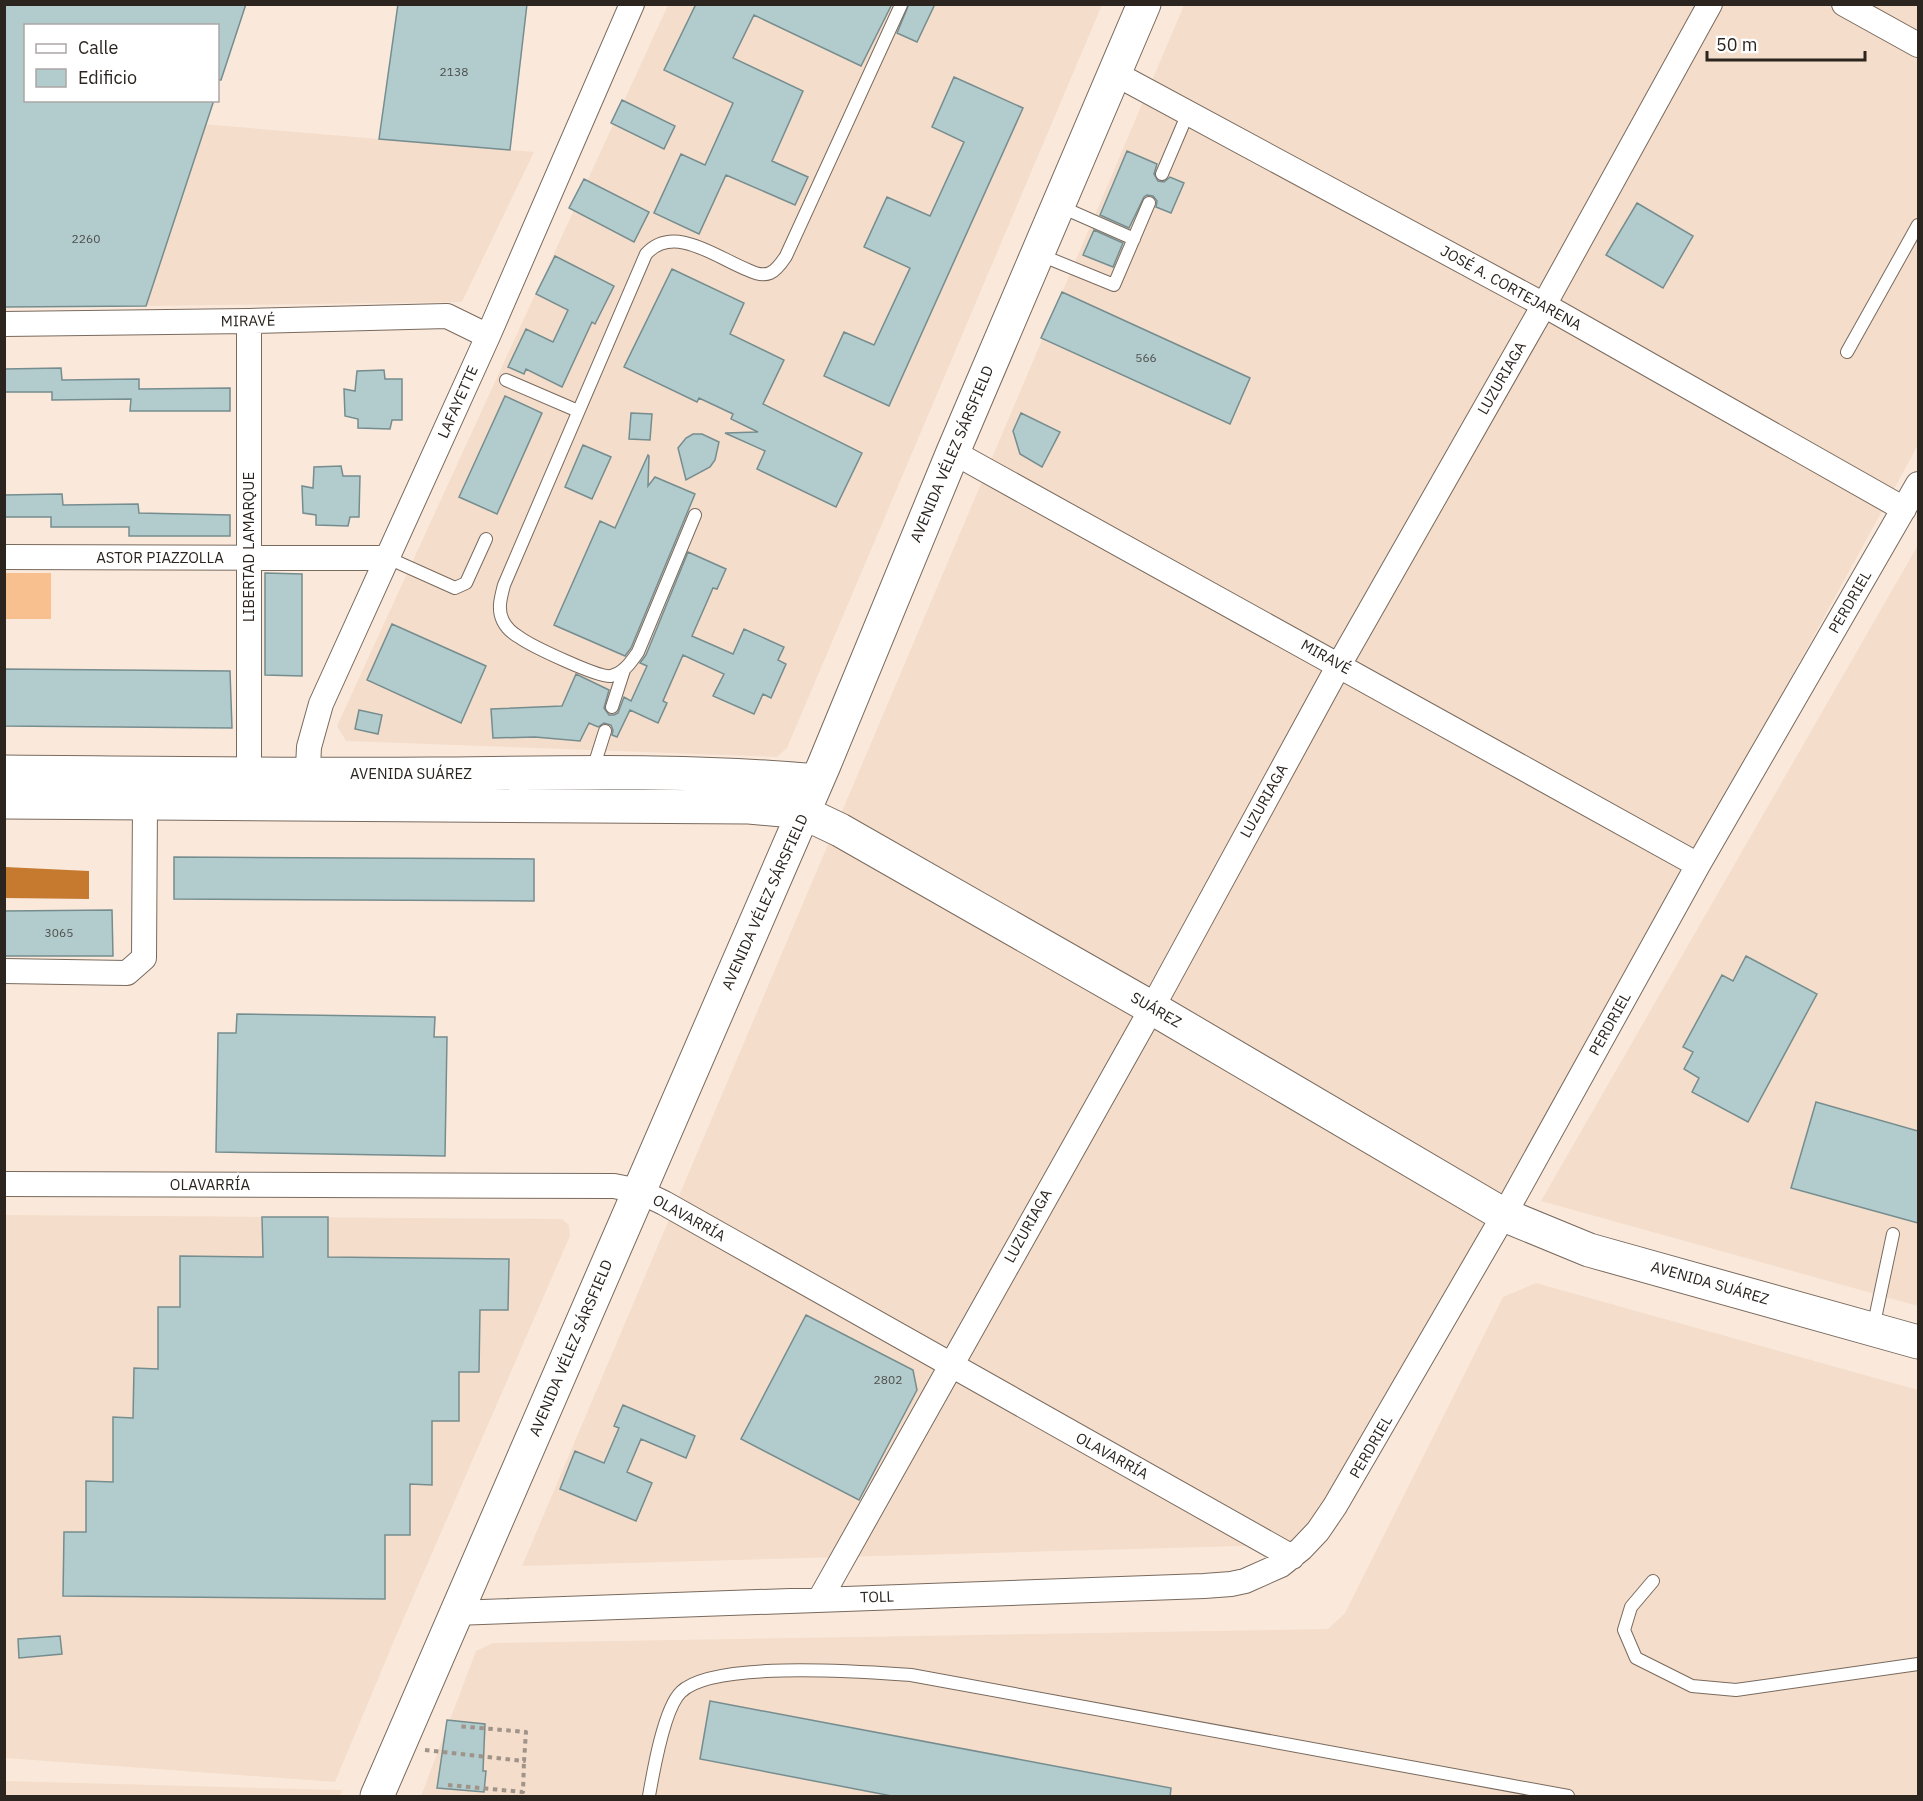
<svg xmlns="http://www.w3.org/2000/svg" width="1923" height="1801" font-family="'IBM Plex Sans',sans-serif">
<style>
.built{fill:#f4ddca}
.green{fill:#f8bf8f}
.water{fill:#c57a30}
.building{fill:#b2cbcd;stroke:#768d8f;stroke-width:1.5}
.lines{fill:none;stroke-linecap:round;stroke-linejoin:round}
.lane-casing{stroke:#796a5e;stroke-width:14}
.street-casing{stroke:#796a5e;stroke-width:26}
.secondary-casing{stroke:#796a5e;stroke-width:35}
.path{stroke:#a0948a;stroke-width:4;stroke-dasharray:4.5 4.5;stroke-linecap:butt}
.lane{stroke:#fff;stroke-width:12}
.street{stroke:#fff;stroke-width:24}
.secondary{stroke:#fff;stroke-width:33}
.labels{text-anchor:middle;stroke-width:5;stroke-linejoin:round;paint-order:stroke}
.number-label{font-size:12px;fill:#4d4e4a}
.street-label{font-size:15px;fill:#2b241f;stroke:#fff}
</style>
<rect width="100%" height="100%" fill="#fae9db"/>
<!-- built -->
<path class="built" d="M668,5H1102L787,748L777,757L346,741L337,726Z
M1184,5H1918V445L1318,1544L522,1566Z
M202,124L534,152L462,302L146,306Z
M1918,545V1306L1541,1201Z
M4,1215L562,1219L569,1225L570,1236L396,1636L335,1782L5,1758Z
M1536,1283L1918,1390V1796H421L476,1651L493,1643L1328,1629L1345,1613L1503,1297Z
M5,1781L342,1790L340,1796H5Z"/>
<!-- green -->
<path class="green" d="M5,573H51V619H5Z"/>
<!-- water -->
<path class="water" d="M5,867L89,871V899L5,898Z"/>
<!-- building -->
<path class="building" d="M4,4H246L221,80H218V26H26V100H214L146,306L4,307Z
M398,4H527L510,150L379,139Z
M696,4H892L861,66L754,15L733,58L803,91L772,161L808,177L795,205L726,175L699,234L654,213L681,154L705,165L733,103L664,70Z
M909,4H935L917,42L897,33Z
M954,77L1023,108L889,406L824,376L844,332L874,345L910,268L864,247L887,197L930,216L964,142L932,127Z
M622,100L675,126L664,149L611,123Z
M1127,151L1157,164L1154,174L1158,181L1164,182L1170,177L1184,183L1171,213L1156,207L1157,201L1153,196L1147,195L1144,197L1129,228L1100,215Z
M584,179L649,212L634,242L569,208Z
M1637,203L1693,236L1663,288L1606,255Z
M1094,230L1123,243L1113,267L1083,255Z
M555,256L614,286L595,324L592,322L562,387L526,369L524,374L508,367L526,329L553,342L568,310L536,294Z
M672,269L744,303L730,334L784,360L763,404L862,453L836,507L757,469L765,451L725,433L758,432L731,419L733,414L699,398L697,402L624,367Z
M1062,292L1250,378L1230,424L1041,338Z
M61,368L62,380L139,379V389L230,388V411H130L131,399L52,400V392H4V369Z
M384,370L385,379H402V420H392L390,429L358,428V419L345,416L344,389L355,391L357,371Z
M505,396L542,413L497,514L459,497Z
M631,413L652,414L650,440L629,439Z
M1021,413L1060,432L1042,467L1020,454L1013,431Z
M693,434H702L719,442L715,460L710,467L686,480L678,448L686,438Z
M583,445L611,457L592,499L565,487Z
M648,455L649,456L648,486L655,477L695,494L631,648L625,656L554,625L600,521L615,528Z
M341,466L343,476H360L359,517H350L348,526L316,525V515L303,513L302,486L313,488L314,467Z
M62,494L63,505L138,504L139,513L230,515V536H129V527H51V517H4V495Z
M688,552L726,569L717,589L713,588L692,636L733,654L744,629L784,647L778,660L786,664L771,698L763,694L754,714L713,696L724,674L683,655L663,701L667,703L658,723L630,710L617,737L612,735L613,730L611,725L604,723L598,727L589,723L580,741L535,737L493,738L491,709L562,706L576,674L609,690L604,708L609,715H614L618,713L624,697L631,701L647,666L640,663L646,655Z
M265,573L302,574V676L265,675Z
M392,624L486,666L461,723L367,680Z
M4,669L230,671L232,728L4,726Z
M359,710L382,715L378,734L355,729Z
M174,857L534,859V901L174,899Z
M112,910L113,956H4V911Z
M1746,956L1817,994L1748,1122L1692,1092L1699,1078L1684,1069L1693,1052L1683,1047L1722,975L1733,981Z
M237,1014L435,1017L434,1037H447L445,1156L216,1152L218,1033H236Z
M1816,1102L1918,1131V1223L1791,1188Z
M262,1217H328V1257L509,1259L508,1310H480L479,1372H459V1421H432V1485L410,1484V1535H385V1599L63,1596L64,1532H86V1481L113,1482V1417L133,1418L134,1368L158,1369V1307H180V1256L263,1257Z
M806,1315L913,1370L917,1390L859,1500L741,1439Z
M623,1405L695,1436L686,1458L641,1439L627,1472L652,1483L636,1521L560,1489L575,1451L604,1463L619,1428L614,1426Z
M60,1636L62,1654L19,1658L18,1639Z
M710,1701L1171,1788L1170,1797H897L700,1759Z
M447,1720L485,1724L483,1771H486L484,1792L437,1788Z"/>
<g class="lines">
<defs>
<path id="lane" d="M1162,174L1188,113
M1059,206L1134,239
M1038,254L1114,285L1149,203
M1847,352L1918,225
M506,380L578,411
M695,515L638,652C631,662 624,673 611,676C599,678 531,646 519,637C512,633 506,627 503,621C497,609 501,597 504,585L646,254C674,223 717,258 748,270C754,273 763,276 770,273C777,270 782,262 786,256L901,5
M388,558L455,588L466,583L486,539
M612,707L624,670
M592,772L605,731
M1873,1328L1893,1234
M1653,1581L1631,1607L1624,1630L1636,1658L1692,1686L1736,1690L1918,1664
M649,1796C653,1773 664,1708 681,1692C713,1660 865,1672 911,1675L1568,1796"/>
<path id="street" d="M1844,4L1918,45
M1114,73L1544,305L1904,509
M4,324L249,321L447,316L488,336
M953,452L1698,865
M4,557L388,558
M249,773V321
M307,789L309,747L321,704L488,336L632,4
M4,971L127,973L144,958L145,803
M4,1184L614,1186L639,1191L664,1203L1292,1557
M820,1599L1152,1008L1339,665L1544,305L1710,4
M455,1613L1204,1586L1231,1584L1245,1581L1281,1565L1301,1549L1318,1531L1335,1506L1504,1215L1698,865L1918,484"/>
<path id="secondary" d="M4,772C147,773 289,775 431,774C560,773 689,769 817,781
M4,802L749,807L783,810L819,820L840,830L1152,1008L1504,1215L1589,1250L1918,1342
M377,1796L824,765L953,452L1144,4"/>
</defs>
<!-- lane casing -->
<use href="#lane" class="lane-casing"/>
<!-- street casing -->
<use href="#street" class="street-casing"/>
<!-- secondary casing -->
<use href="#secondary" class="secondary-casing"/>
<!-- path -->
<path class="path" d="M425,1750L524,1761L526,1732L457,1726
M448,1785L523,1792L524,1761"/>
<!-- lane -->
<use href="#lane" class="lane"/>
<!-- street -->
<use href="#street" class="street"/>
<!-- secondary -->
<use href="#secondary" class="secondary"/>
</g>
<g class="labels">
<!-- number labels -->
<g class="number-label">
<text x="454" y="76">2138</text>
<text x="86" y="243">2260</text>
<text x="1146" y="362">566</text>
<text x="59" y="937">3065</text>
<text x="888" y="1384">2802</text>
</g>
<!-- street labels -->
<g class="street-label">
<text transform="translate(1511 288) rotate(29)" y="5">JOSÉ A. CORTEJARENA</text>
<text transform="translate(248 321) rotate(-1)" y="5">MIRAVÉ</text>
<text transform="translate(1502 378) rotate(-60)" y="5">LUZURIAGA</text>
<text transform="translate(458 402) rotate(-66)" y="5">LAFAYETTE</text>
<text transform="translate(952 454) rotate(-67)" y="5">AVENIDA VÉLEZ SÁRSFIELD</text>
<text transform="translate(249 547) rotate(-90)" y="5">LIBERTAD LAMARQUE</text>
<text x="160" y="563">ASTOR PIAZZOLLA</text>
<text transform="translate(1850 602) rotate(-60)" y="5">PERDRIEL</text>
<text transform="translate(1326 657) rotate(29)" y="5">MIRAVÉ</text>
<text x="411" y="779">AVENIDA SUÁREZ</text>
<text transform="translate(1264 801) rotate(-61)" y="5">LUZURIAGA</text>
<text transform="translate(765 902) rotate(-66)" y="5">AVENIDA VÉLEZ SÁRSFIELD</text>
<text transform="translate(1156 1010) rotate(30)" y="5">SUÁREZ</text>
<text transform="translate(1610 1024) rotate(-61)" y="5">PERDRIEL</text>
<text x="210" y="1190">OLAVARRÍA</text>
<text transform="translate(689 1218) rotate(29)" y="5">OLAVARRÍA</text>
<text transform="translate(1028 1226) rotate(-61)" y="5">LUZURIAGA</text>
<text transform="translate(1710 1283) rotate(16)" y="5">AVENIDA SUÁREZ</text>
<text transform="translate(571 1348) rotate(-67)" y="5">AVENIDA VÉLEZ SÁRSFIELD</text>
<text transform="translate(1371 1447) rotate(-60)" y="5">PERDRIEL</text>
<text transform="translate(1112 1456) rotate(29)" y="5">OLAVARRÍA</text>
<text transform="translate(877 1597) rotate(-2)" y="5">TOLL</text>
</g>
</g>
<!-- border -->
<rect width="1923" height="1801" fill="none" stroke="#2b241f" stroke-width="12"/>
<!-- legend -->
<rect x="24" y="24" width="195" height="78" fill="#ffffff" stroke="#aaa7a5" stroke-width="1.5"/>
<rect x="36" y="44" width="30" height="9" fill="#ffffff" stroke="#aaa7a5" stroke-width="1.5"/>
<text x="78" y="54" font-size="18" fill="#2b241f">Calle</text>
<rect x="36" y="69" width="30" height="18" fill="#b2cbcd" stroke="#aaa7a5" stroke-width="1.5"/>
<text x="78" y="84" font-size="18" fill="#2b241f">Edificio</text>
<!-- scale -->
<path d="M1707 51v9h158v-9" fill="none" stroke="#2b241f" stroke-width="3"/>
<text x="1716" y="51" font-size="18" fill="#2b241f" stroke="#ffffff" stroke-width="4.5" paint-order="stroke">50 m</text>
</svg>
